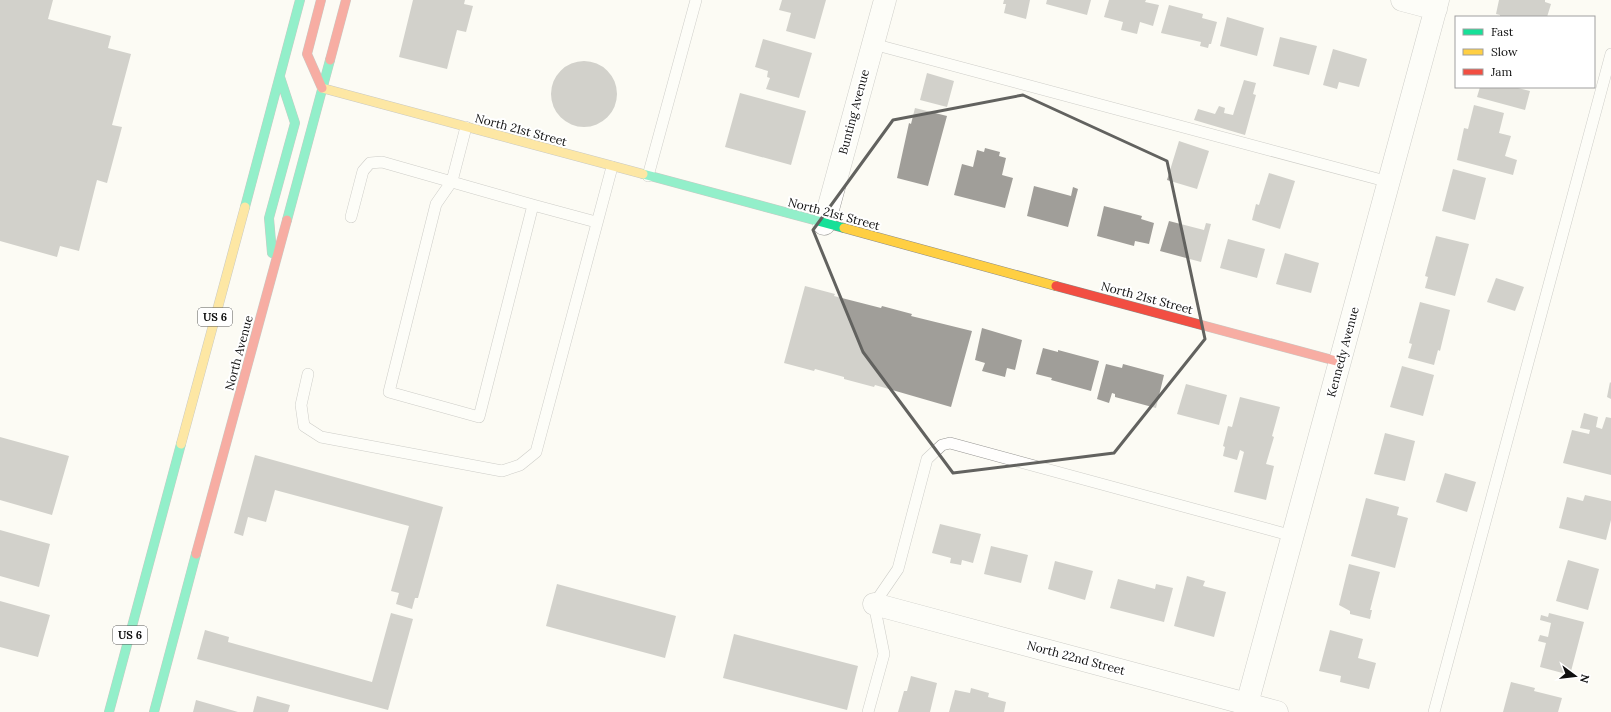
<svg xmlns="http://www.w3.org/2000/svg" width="1611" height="712" font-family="Lora,serif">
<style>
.building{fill:#a09e99}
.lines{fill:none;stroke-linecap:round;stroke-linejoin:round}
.lane-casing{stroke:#969592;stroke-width:12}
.street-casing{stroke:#969592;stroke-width:23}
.fast-casing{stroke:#8c8c89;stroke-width:10}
.slow-casing{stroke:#8c8c89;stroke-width:10}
.jam-casing{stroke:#8c8c89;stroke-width:10}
.lane{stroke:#fffefd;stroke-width:11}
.street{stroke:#fffefd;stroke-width:22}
.fast{stroke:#16e098;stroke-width:9}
.slow{stroke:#ffcf43;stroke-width:9}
.jam{stroke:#f24e42;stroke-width:9}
.marked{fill:none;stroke:#62625f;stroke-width:3;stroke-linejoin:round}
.labels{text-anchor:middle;stroke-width:4;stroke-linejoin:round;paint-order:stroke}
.shield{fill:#fff;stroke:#575757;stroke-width:1}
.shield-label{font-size:11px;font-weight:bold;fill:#0f0f0f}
.street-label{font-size:12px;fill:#0f0f0f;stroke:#fff}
</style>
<rect width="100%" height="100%" fill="#fcfbf4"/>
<!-- building -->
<path class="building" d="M0,0H53L48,19L111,36L108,48L131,54L112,125L122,127L107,183L97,180L79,251L60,246L57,257L0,241Z
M413,0H465L464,4L473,6L466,32L457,30L447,69L399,57Z
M782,0H826L815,39L786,31L791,13L779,10Z
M1004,0H1030L1026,19L1004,13L1006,4H1003Z
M1047,0H1091L1087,15L1046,4Z
M1109,0H1146L1145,2L1159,5L1153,26L1140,22L1137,34L1121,30L1123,22L1104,17Z
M1499,0H1545V2L1551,4L1547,17H1500V15L1496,14Z
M1169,5L1203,14L1202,18L1217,22L1211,44H1209L1208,48L1200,46L1201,42L1161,33Z
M1227,17L1264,28L1257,56L1220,46Z
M1280,37L1317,46L1309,75L1273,66Z
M763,39L812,53L799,98L766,89L770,78L767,77L768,71L755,67Z
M1333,49L1367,59L1359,87L1339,82L1337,89L1323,85Z
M551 94a33 33 0 1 1 66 0a33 33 0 1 1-66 0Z
M927,73L954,81L947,107L920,100Z
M1244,80L1256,83L1253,94L1256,95L1245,135L1194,120L1198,109L1215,114L1219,106L1225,108L1224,113L1233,115Z
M1480,87H1514L1530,91L1525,110L1477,97Z
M740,93L806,111L791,165L725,147Z
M1474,105L1504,113L1499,133L1511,136L1505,156L1517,160L1513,175L1457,160L1464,128L1468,129Z
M915,108L947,116L928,186L897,178L909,123L911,124Z
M1179,141L1209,151L1197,189L1167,180Z
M985,148L1000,152L999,156L1006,158L1002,175L1013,178L1005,208L954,195L962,164L973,167L977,150L984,152Z
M1453,169L1486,178L1475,220L1442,211Z
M1269,173L1295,181L1280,229L1252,220L1256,204L1259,205Z
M1034,186L1071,196L1073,187L1078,189L1068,227L1027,216Z
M1104,206L1142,216L1141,219L1154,223L1149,244L1135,241L1134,246L1097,236Z
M1169,221L1204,230L1206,223L1211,224L1201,262L1160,251Z
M1436,236L1469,244L1455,296L1425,288L1428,277L1425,276Z
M1228,239L1265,249L1257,278L1220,268Z
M1285,253L1319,263L1311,293L1276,284Z
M1496,278L1524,287L1515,311L1487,302Z
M805,286L835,294L834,296L881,308L882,306L912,314L911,316L972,331L951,407L875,385L874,387L844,379V377L815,369L814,371L784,363Z
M1420,302L1450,310L1440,351L1438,350L1434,365L1408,358L1412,344L1409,343Z
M982,328L1022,340L1015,370L1007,368L1005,377L982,371L985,363L975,360Z
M1043,348L1058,352V350L1099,361L1091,391L1051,380L1052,378L1036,374Z
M1106,364L1122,368L1123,364L1164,375L1156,408L1115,397V394L1112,393L1109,403L1097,399Z
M1402,366L1434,375L1423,416L1390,407Z
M1610,382L1611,383V399L1607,397Z
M1186,384L1227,395L1219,425L1177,414Z
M1240,397L1280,407L1272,436L1274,437L1266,464L1274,466L1266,500L1234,492L1244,452L1240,450L1237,460L1223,456L1225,447L1223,446L1228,426L1232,427Z
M1584,413L1598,417L1596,427L1602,429L1606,417L1611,418V475L1563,463L1572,430L1589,434L1590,430L1580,428Z
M1385,433L1415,441L1405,481L1374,474Z
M0,437L69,456L52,515L0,500Z
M255,455L443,507L418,598H415L412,609L396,604L399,593L391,591L409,526L275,490L266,522L248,517L243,536L234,533Z
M1445,473L1476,482L1467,512L1436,502Z
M1585,495L1611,501V520L1606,540L1559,528L1567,497L1583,501Z
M1366,498L1399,507L1397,515L1408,518L1395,568L1351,556Z
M940,524L981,534L973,563L962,560L961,565L950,563L951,558L932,553Z
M0,530L50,544L39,587L0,576Z
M991,546L1028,555L1021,583L984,574Z
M1568,560L1599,569L1588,610L1556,601Z
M1055,561L1093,571L1085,600L1048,589Z
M1349,564L1380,572L1370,610H1372L1370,619L1350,614V611L1339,605Z
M1187,576L1205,581L1203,586L1226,592L1214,637L1174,626Z
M1118,579L1155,589L1156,584L1173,588L1164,622L1110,608Z
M557,584L676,616L665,658L546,626Z
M0,601L50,615L38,657L0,647Z
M391,613L413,619L388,710L197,659L205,630L229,637L228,642L372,682Z
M1549,613L1584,622L1570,675L1540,667L1546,643L1538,641L1540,635L1548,637L1551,623L1540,620L1541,615L1548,617Z
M1330,630L1363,639L1358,658L1376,663L1369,689L1340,682L1341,676L1319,671Z
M734,634L858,666L847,710L723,678Z
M911,676L937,683L930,712H898L904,691H907Z
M1511,682L1535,688L1534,691L1562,698L1558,712H1503Z
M971,688L989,693L988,697L1006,702L1004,712H949L955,690L970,693Z
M257,696L290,705L288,712H253Z
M196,700L238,712H193Z"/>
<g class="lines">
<defs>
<path id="lane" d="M873,44L1389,182
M648,176L696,0
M533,205L596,222
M351,217L363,171L370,163L382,162L533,205L479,417L389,392L436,204L452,181L466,127
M308,374L301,405L304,426L321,437L502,471L520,465L536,452L612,167
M868,712L884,654L874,604L898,569L927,459L942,445L950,443L1293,536
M1434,712L1611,54"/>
<path id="street" d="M1402,0L1436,9
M824,224L885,0
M874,604L1277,712
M1247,704L1438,0"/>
<path id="fast" d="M643,174L844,228
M245,207L300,0
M287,220L330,60
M272,253L269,218L295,123L280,77
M109,712L181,444
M154,712L196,554"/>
<path id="slow" d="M322,88L643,174
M844,228L1056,286
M181,444L245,207"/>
<path id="jam" d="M321,0L307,54L322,88
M330,60L346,0
M1056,286L1340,362
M196,554L287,220"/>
</defs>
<!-- lane casing -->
<use href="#lane" class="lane-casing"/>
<!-- street casing -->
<use href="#street" class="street-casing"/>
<!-- fast casing -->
<use href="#fast" class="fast-casing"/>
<!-- slow casing -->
<use href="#slow" class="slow-casing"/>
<!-- jam casing -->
<use href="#jam" class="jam-casing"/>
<!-- lane -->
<use href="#lane" class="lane"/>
<!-- street -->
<use href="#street" class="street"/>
<!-- fast -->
<use href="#fast" class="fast"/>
<!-- slow -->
<use href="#slow" class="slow"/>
<!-- jam -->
<use href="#jam" class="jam"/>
</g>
<!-- marked area -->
<path d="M0 0H1611V712H0ZM1023,95L1167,161L1205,339L1114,453L953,473L863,352L813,230L893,120Z" fill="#fcfbf4" fill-opacity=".55" fill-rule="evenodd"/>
<path class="marked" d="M1023,95L1167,161L1205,339L1114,453L953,473L863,352L813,230L893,120Z"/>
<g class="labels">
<!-- shield labels -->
<g class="shield">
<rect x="198" y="308" width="34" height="18" rx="3"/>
<rect x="113" y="626" width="34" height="18" rx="3"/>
</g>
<g class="shield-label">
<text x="215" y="321">US 6</text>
<text x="130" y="639">US 6</text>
</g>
<!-- street labels -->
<g class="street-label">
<text transform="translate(854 112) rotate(-75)" y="4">Bunting Avenue</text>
<text transform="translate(521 130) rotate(15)" y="4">North 21st Street</text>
<text transform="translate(834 214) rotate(15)" y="4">North 21st Street</text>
<text transform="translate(1147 298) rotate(15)" y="4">North 21st Street</text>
<text transform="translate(1343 352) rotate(-75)" y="4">Kennedy Avenue</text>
<text transform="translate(239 353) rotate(-75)" y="4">North Avenue</text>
<text transform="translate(1076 658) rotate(15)" y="4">North 22nd Street</text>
</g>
</g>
<!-- legend -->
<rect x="1455" y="16" width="140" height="72" fill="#ffffff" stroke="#9f9f9f"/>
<rect x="1463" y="29" width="20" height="6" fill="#16e098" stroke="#9f9f9f"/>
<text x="1491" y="36" font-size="12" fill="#0f0f0f">Fast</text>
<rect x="1463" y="49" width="20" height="6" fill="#ffcf43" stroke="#9f9f9f"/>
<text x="1491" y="56" font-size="12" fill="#0f0f0f">Slow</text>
<rect x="1463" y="69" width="20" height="6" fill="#f24e42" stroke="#9f9f9f"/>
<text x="1491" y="76" font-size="12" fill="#0f0f0f">Jam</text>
<!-- north arrow -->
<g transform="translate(1575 676) rotate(105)" stroke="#ffffff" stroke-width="3" paint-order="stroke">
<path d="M0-3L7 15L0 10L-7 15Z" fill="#0f0f0f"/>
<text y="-6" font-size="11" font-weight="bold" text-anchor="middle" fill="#0f0f0f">N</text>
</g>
</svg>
